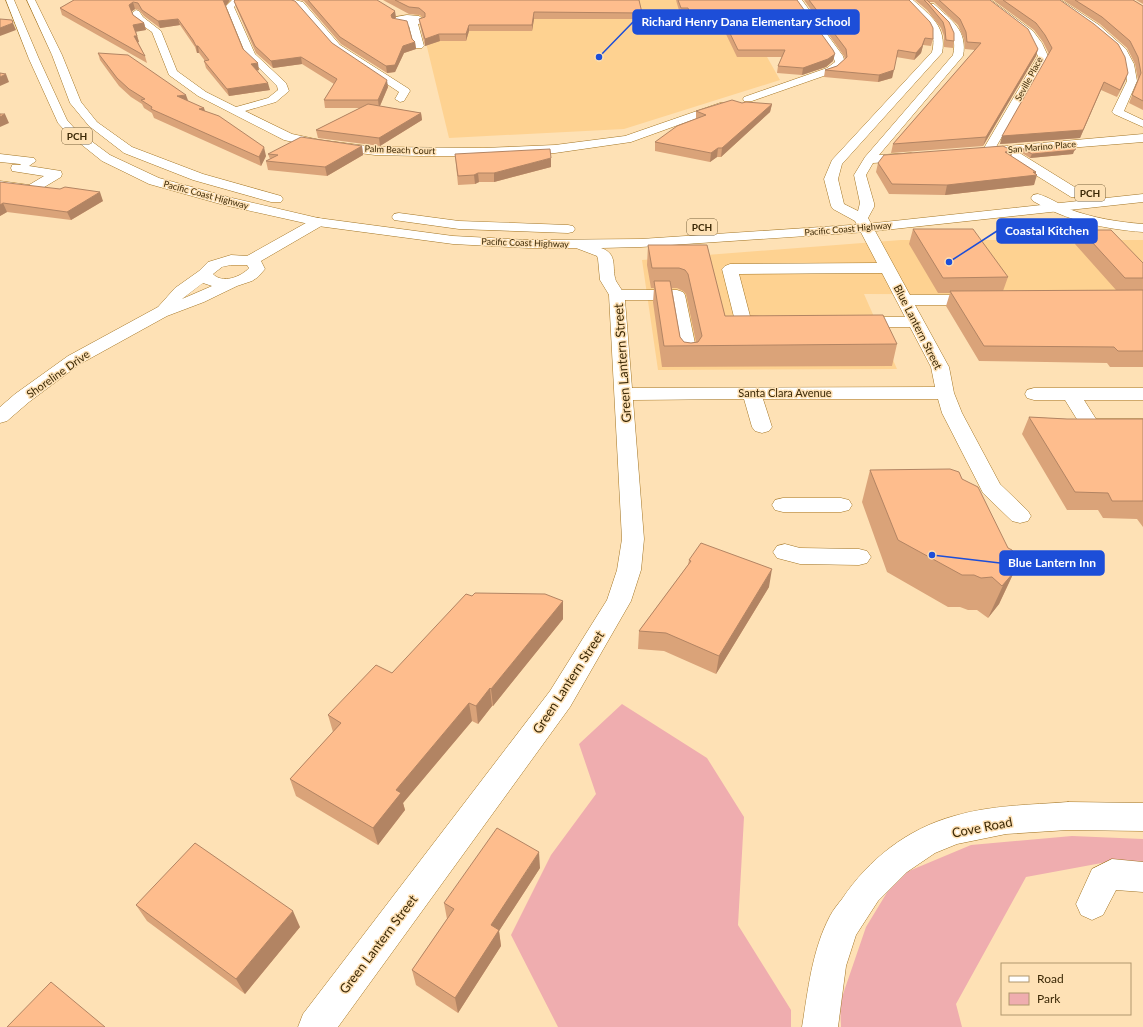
<svg xmlns="http://www.w3.org/2000/svg" width="1143" height="1027" font-family="Lato,sans-serif">
<style>
.built{fill:#fed291}
.green{fill:#efadaf}
.lines{fill:none;stroke-linecap:round;stroke-linejoin:round}
.minor-casing{stroke:#a37524;stroke-width:1}
.major-casing{stroke:#a37524;stroke-width:1}
.highway-casing{stroke:#a37524;stroke-width:1}
.minor{fill:#fff;fill-rule:evenodd}
.major{fill:#fff;fill-rule:evenodd}
.highway{fill:#fff;fill-rule:evenodd}
.wall{fill:#daa379;fill-rule:evenodd}
.shaded-wall{fill:#b28463}
.building{fill:#febd8d;stroke:#b28463}
.labels{text-anchor:middle;stroke-width:3;stroke-linejoin:round;paint-order:stroke}
.far-street-label{font-size:9px;fill:#3c2907;stroke:#fee1b5}
.shield{fill:#fee1b5;stroke:#76603b;stroke-width:1}
.shield-label{font-size:10px;font-weight:bold;fill:#3c2907}
.street-label{font-size:11px;fill:#3c2907;stroke:#fee1b5}
.near-street-label{font-size:13px;fill:#3c2907;stroke:#fee1b5}
.leader{fill:none;stroke:#1d4ed8;stroke-width:1.5}
.callout-dot{fill:#1d4ed8;stroke:#fee1b5;stroke-width:1.5}
.callout{fill:#1d4ed8;stroke:#1d4ed8;stroke-width:1.5}
.callout-label{font-size:12px;text-anchor:middle;font-weight:bold;fill:#fff}
</style>
<rect width="100%" height="100%" fill="#fee1b5"/>
<!-- built -->
<path class="built" d="M390,0H735L780,80L624,129L449,138L420,18Z
M901,240H1143V295L864,294L897,369L658,370L642,260Z"/>
<!-- green -->
<path class="green" d="M622,704L707,758L744,817L738,925L791,1010V1027H558L511,935L551,855L596,794L579,744Z
M1072,836L1143,839V864L1118,860L1026,877L956,1004L962,1027H841L840,1003L866,927L897,876L971,845Z"/>
<g class="lines">
<defs>
<path id="minor" d="M232,0H241L234,7L255,54L286,83L289,91L276,102L245,111L292,134L320,140L375,147L483,148L555,145L625,136L720,103H728L730,105L728,107L631,142L555,153L483,156H420L375,155L320,148L284,140L198,96L169,75L152,32L136,21L132,13L136,10L139,11L143,17L161,31L177,71L206,92L236,107L268,98L278,90L277,86L246,55L226,6Z
M282,0H295L303,2L340,45L409,89L410,91L404,101L400,102L395,99L399,92L334,49L297,6L283,2Z
M794,0H802L843,56L845,63L835,72L752,101H744L743,99L744,97L827,68L835,62L833,56Z
M904,0H913C931,16 947,27 942,53L842,164L838,179L844,204L858,211L860,203L854,175L865,157L953,55C959,28 941,24 927,6L928,4H934C951,20 968,30 963,56L879,155L911,153L915,154L917,157L915,160L873,163L866,175L874,203V207L868,218L910,295H977L983,297L985,300L983,303L977,305H915L949,367L954,393L962,413L1000,484L1028,511L1031,516L1028,521L1020,523L1012,521L983,493L942,413L938,399H763L772,427L769,431L762,433L755,431L752,427L744,399L633,400L644,539L641,570L631,601L570,707L338,1027H298L303,1014L550,691L607,600L617,570L622,539L609,295L611,292L617,290H677L683,292L685,295L698,358L695,362L689,363L683,362L680,358L670,300H625L632,388L935,387L931,367L910,327H856L850,326L848,322L850,318L856,317H905L882,273L739,274L750,316L773,317L775,321L773,325C762,327 748,327 737,325L735,321L722,269L725,266L730,264L877,263L855,221L833,209L831,206L824,179L832,160L932,52C939,24 919,19 904,0Z
M982,0H991L1033,31L1042,43L1048,56L996,147L1143,134V142L1018,152L1081,191L1083,194L1081,197H1071L1002,154L980,156L976,155L974,152L976,149L984,148L1038,56L1027,35Z
M1051,0H1061L1099,25L1126,49L1134,64L1137,81L1124,111L1143,120V127L1114,114L1112,112L1127,81L1124,64L1117,50L1093,29Z
M407,15L419,16L425,21L424,23L418,24L424,46L422,48H416L414,46L409,26L397,25L393,22L396,17Z
M0,154L34,158L36,161L29,166L61,171L62,174L61,177L36,192L31,193L0,189V181L29,185L44,176L12,171L11,168L12,165H21L20,164L0,162Z
M318,218L323,219L325,222L323,225L261,261L265,269L258,277L252,281L237,286L204,302L167,316L80,364L29,402L7,421L0,423V407L15,394L68,356L158,307L175,288L199,271L208,262L231,255L247,256L313,219ZM231,265H247L249,268C241,277 222,284 213,274L222,267ZM203,283L212,286L182,299Z
M1034,388H1143V400H1084L1096,419H1143V431H1090L1083,429L1065,400H1034L1027,398L1025,394L1027,390Z
M783,498H841L849,500L852,505L849,510L841,512H783L775,510L772,505L775,500Z
M785,544L800,548L859,549L867,551L871,557L867,563L859,565L800,564L777,558L773,552L777,546Z
M1068,802L1143,803V831L1068,830L1006,834L957,844L935,853L907,872L878,901L856,935L846,966L838,1027H802C808,990 812,950 830,916C833,910 838,904 842,899C869,859 907,829 954,816C991,805 1030,805 1068,802Z
M1112,859L1143,862V892L1116,890L1103,915L1092,920L1081,915L1076,904L1092,869Z"/>
<path id="major" d="M1038,194C1049,197 1059,204 1069,209C1093,218 1118,222 1143,224V232C1104,229 1067,221 1033,201L1031,198L1033,195Z"/>
<path id="highway" d="M6,0H14L39,59L67,120L75,129L110,155L159,178L232,198L318,218L453,236L528,240L641,239L866,224L1143,194V202L866,232L641,247L601,248C619,254 611,268 616,281C619,286 622,290 625,295L623,298L617,300L611,298L600,280L598,259L597,256L576,248H528L453,244L318,226L224,205L149,184L102,161L67,133L58,123L29,59Z
M27,0H35L62,55L81,102L97,122L132,147L203,174L281,196L283,199L281,202H271L193,180L124,153L89,126L70,103L52,55Z
M399,213L459,221L568,225L573,226L575,229L573,232L568,233L459,229L394,220L392,217L394,214Z"/>
</defs>
<!-- minor casing -->
<use href="#minor" class="minor-casing"/>
<!-- major casing -->
<use href="#major" class="major-casing"/>
<!-- highway casing -->
<use href="#highway" class="highway-casing"/>
<!-- minor -->
<use href="#minor" class="minor"/>
<!-- major -->
<use href="#major" class="major"/>
<!-- highway -->
<use href="#highway" class="highway"/>
</g>
<!-- wall -->
<path class="wall" d="M74,0L225,6L243,49L259,70L257,71L270,90L229,96L206,68L204,61H205L199,53H197L195,47L180,25L160,28L144,16L139,10L135,9L131,12L133,15L144,23L146,30L136,31L139,42H138L145,56L147,63L62,15L60,8Z
M300,0H377L396,17L394,19L415,42L416,49L404,53L395,72L387,73L341,44L304,1Z
M383,0H639L642,13L641,19H534L532,31H469L466,41H440L425,46L420,25L419,19L423,18L420,15L409,14Z
M676,0H797L833,61L826,67L802,75L777,73L778,66L782,57H737L724,30H693L687,14H680Z
M804,0H909L933,39L931,46L923,45L921,53L914,60L896,57L892,78L878,82L824,77L825,70L837,66L845,59L844,56Z
M915,0H990L1038,49L1036,56L983,146L891,153L893,144L975,50L965,49L964,39L958,25L934,2H929L949,22L954,41L953,48L944,47V36L941,28L927,10Z
M993,0H1060L1128,73L1117,97L1101,90L1080,138L1000,144L1049,54L1043,42L1034,30Z
M1063,0H1133L1143,6V110L1129,103L1138,80L1135,64L1127,48L1100,24Z
M1136,0H1143V4Z
M234,1L332,43L388,87L380,106L421,113L422,120L380,146L318,138L316,130L360,108H325L324,100L334,84L302,64L273,68L256,53L236,7Z
M98,53L188,101L206,112L266,156L261,166L154,118L152,113L144,108L142,104L131,97L119,86L100,60Z
M742,103L772,104L770,112L721,157H717L710,162L655,151V142L696,119V111Z
M362,146L363,155L327,176L268,170L266,161L270,159L268,154Z
M1023,149L1073,154L1030,158L1022,153Z
M455,154L551,167L494,182H479L475,184L458,185Z
M1011,156L1036,172L1034,185L945,195L889,194L876,172L878,163Z
M0,182L103,201L71,220L7,212L0,216Z
M913,229L1008,277L1003,291L1116,290L1075,244L1081,230L1143,263V367H1110L1107,363L979,361L946,306L950,293H938L909,244Z
M648,245H707L725,316L897,344L892,366L662,367L653,302L654,288H651L647,265ZM672,288H677L683,291L686,294L696,342L691,343L684,342L680,337Z
M1029,417L1067,419H1143V527L1137,519L1103,518L1098,510H1067L1022,434Z
M870,470L962,479L1017,561L1013,569L1014,572L999,604L988,618L977,610H968L960,607H948L887,572L862,502Z
M689,560L769,587L716,674L664,651L638,649L639,631L688,565Z
M472,596L563,601V619L493,706H492L478,724L472,721L403,803L405,810L378,845L296,796L290,779L333,732L328,715L392,673Z
M540,868L499,931L501,946L458,1013L416,985L412,970L447,919L444,903Z
M136,905L300,927L245,994L147,921Z"/>
<!-- shaded-wall -->
<path class="shaded-wall" d="M223,0H230L225,7Z
M133,2L135,9L131,12L129,5Z
M395,11L396,17L392,22L391,15Z
M534,12V19L532,31V25Z
M178,19L180,25L160,28L158,21Z
M13,23L16,30L0,36V28Z
M144,23L146,30L135,32L133,25Z
M469,25V31L466,41V34Z
M439,34L440,41L425,46V39Z
M134,36H137L139,42L136,43Z
M925,38L921,53L914,60L916,53Z
M415,42L416,49L404,53L395,72L387,73L386,66L403,46Z
M196,46H198L199,53H197Z
M1038,49L1036,56L983,146L986,137Z
M835,54L833,61L826,67L802,75L803,68Z
M301,57L302,64L273,68L271,61Z
M258,63L259,70L253,71L251,64Z
M894,70L892,78L878,82L879,75Z
M1128,73L1125,81L1117,97L1120,90Z
M6,74L9,82L0,86V77Z
M387,80L388,87L379,108L378,100Z
M1104,82L1080,138L1000,144L1002,136Z
M268,83L270,90L229,96L227,89Z
M186,95L189,103L177,96Z
M772,104L770,112L721,157L722,148Z
M204,108L207,116L199,109Z
M0,113L1,116L5,114L9,123L0,127Z
M421,113L422,120L380,146L379,138Z
M1077,144L1073,154L1030,158L1032,154Z
M362,146L363,155L327,176L325,167Z
M264,147L266,156L261,166L259,157Z
M718,148L717,157L710,162L711,153Z
M1013,151L1010,160L1005,152Z
M551,158V167L494,182V173Z
M1033,172H1036L1035,176L1037,175L1034,185L945,195L947,185Z
M478,173L479,182L475,184L474,175Z
M100,192L103,201L71,220L67,212Z
M3,203L7,212L0,216V205Z
M1017,561L1009,578L1014,572L999,604L988,618L1012,566Z
M772,569L769,587L716,674L719,656Z
M563,601V619L493,706L491,689Z
M490,688L492,706L478,724L476,706Z
M469,703L472,721L403,803L405,810L378,845L373,828L396,790Z
M539,852L540,868L499,931L501,946L458,1013L455,998L491,925Z
M293,911L300,927L245,994L236,979Z"/>
<!-- building -->
<path class="building" d="M74,0H223L243,49L258,63L251,64L268,83L227,89L204,61L209,60L198,46H196L193,40L178,19L158,21L142,10L138,3L133,2L129,5L133,15L144,23L133,25L137,36H134L145,56L60,8Z
M235,0H291L295,1L332,43L387,80L378,100H324L337,79L301,57L271,61L255,46L234,1Z
M308,0H377L395,11L391,15L392,18L407,21L412,39L415,42L403,46L395,65L386,66L340,37Z
M395,0H639L642,13L534,12L532,25H469L466,34H439L425,39L419,19L425,17V13L419,8L409,7Z
M678,0H797L833,50L835,54L828,59L803,68L778,66L785,50H738L725,23H693L688,8H681Z
M809,0H909L930,22L933,28V39L925,38L922,46L916,53L898,50L894,70L879,75L825,70L837,66L847,57L846,49Z
M924,0H927L949,22L954,33V41L946,40L945,29L943,22L928,4Z
M939,0H990L1028,29L1038,49L986,137L893,144L981,43L967,42L966,32L960,19Z
M1003,0H1060L1094,24L1118,44L1125,57L1128,73L1120,90L1104,82L1083,130L1002,136L1052,48L1045,35L1036,23Z
M1075,0H1133L1143,6V101L1132,95L1141,73L1138,57L1130,41L1102,17Z
M0,19L12,20L13,23L0,28Z
M98,53L128,55L186,95L177,96L204,108L199,109L219,116L264,147L259,157L151,109L152,107L141,100L145,99L129,89L117,78Z
M0,73L6,74L0,77Z
M732,100L742,103L746,102L772,104L722,148H718L711,153L655,142L677,126L706,115L696,111Z
M368,104L421,113L379,138L316,130Z
M0,114H5L0,117Z
M301,137L362,146L325,167L266,161L278,155L268,154Z
M1077,144L1075,150L1032,154L1023,149Z
M1003,146L1013,151L1005,152L1036,172H1033L1037,175L947,185L892,184L878,163L884,155Z
M550,149L551,158L494,173H478L474,175L458,176L455,154Z
M0,182L60,189L65,187L100,192L67,212L3,203L0,205Z
M913,229H973L1008,277L943,278Z
M1081,230H1111L1143,263V278H1125Z
M648,245H707L725,316L883,315L897,344L664,346L654,281H670L680,337L684,342L691,343L698,342L702,336L688,274L685,270L679,268H652Z
M1143,290V351H1118L1114,347L984,346L950,291Z
M1029,417L1067,419H1143V501H1112L1108,493L1075,492Z
M950,469L959,472L962,479L978,487L1008,548L1012,550L1017,561L1012,566L1014,572L1002,586L992,577L981,578L974,575H962L898,540L870,470Z
M701,543L772,569L719,656L666,633L639,631L691,561L689,560Z
M475,593L545,594L563,601L491,689L490,688L476,706L469,703L396,790L401,793L373,828L290,779L341,723L328,715L376,665L392,673L466,594L472,596Z
M497,828L539,852L491,925L499,930L455,998L412,970L454,909L444,903Z
M195,843L293,911L236,979L136,905Z
M51,982L105,1027H7Z"/>
<g class="labels">
<!-- far-street labels -->
<g class="far-street-label">
<text transform="translate(1029 79) rotate(-62)" y="3">Seville Place</text>
<text transform="translate(1042 147) rotate(-5)" y="3">San Marino Place</text>
<text transform="translate(400 150) rotate(2)" y="3">Palm Beach Court</text>
<text transform="translate(206 195) rotate(15)" y="3">Pacific Coast Highway</text>
<text transform="translate(848 229) rotate(-5)" y="3">Pacific Coast Highway</text>
<text transform="translate(525 243) rotate(2)" y="3">Pacific Coast Highway</text>
</g>
<!-- shield labels -->
<g class="shield">
<rect x="62" y="128" width="30" height="16" rx="3"/>
<rect x="1075" y="185" width="30" height="16" rx="3"/>
<rect x="687" y="219" width="30" height="16" rx="3"/>
</g>
<g class="shield-label">
<text x="77" y="140">PCH</text>
<text x="1090" y="197">PCH</text>
<text x="702" y="231">PCH</text>
</g>
<!-- street labels -->
<g class="street-label">
<text transform="translate(918 327) rotate(63)" y="4">Blue Lantern Street</text>
<text transform="translate(58 374) rotate(-35)" y="4">Shoreline Drive</text>
<text x="785" y="397">Santa Clara Avenue</text>
</g>
<!-- near-street labels -->
<g class="near-street-label">
<text transform="translate(622 363) rotate(-94)" y="5">Green Lantern Street</text>
<text transform="translate(568 682) rotate(-57)" y="5">Green Lantern Street</text>
<text transform="translate(982 827) rotate(-11)" y="5">Cove Road</text>
<text transform="translate(378 944) rotate(-53)" y="5">Green Lantern Street</text>
</g>
</g>
<!-- callouts -->
<path class="leader" d="M599 57L633 22M949 262L997 231M932 555L1000 563"/>
<g class="callout-dot">
<circle cx="599" cy="57" r="4"/>
<circle cx="949" cy="262" r="4"/>
<circle cx="932" cy="555" r="4"/>
</g>
<g class="callout">
<rect x="633" y="10" width="226" height="24" rx="4"/>
<rect x="997" y="219" width="100" height="24" rx="4"/>
<rect x="1000" y="551" width="104" height="24" rx="4"/>
</g>
<g class="callout-label">
<text x="746" y="26">Richard Henry Dana Elementary School</text>
<text x="1047" y="235">Coastal Kitchen</text>
<text x="1052" y="567">Blue Lantern Inn</text>
</g>
<!-- legend -->
<rect x="1001" y="963" width="130" height="52" fill="#fee1b5" stroke="#b0976f"/>
<rect x="1009" y="976" width="20" height="6" fill="#ffffff" stroke="#b0976f"/>
<text x="1037" y="983" font-size="12" fill="#3c2907">Road</text>
<rect x="1009" y="993" width="20" height="12" fill="#efadaf" stroke="#b0976f"/>
<text x="1037" y="1003" font-size="12" fill="#3c2907">Park</text>
</svg>
